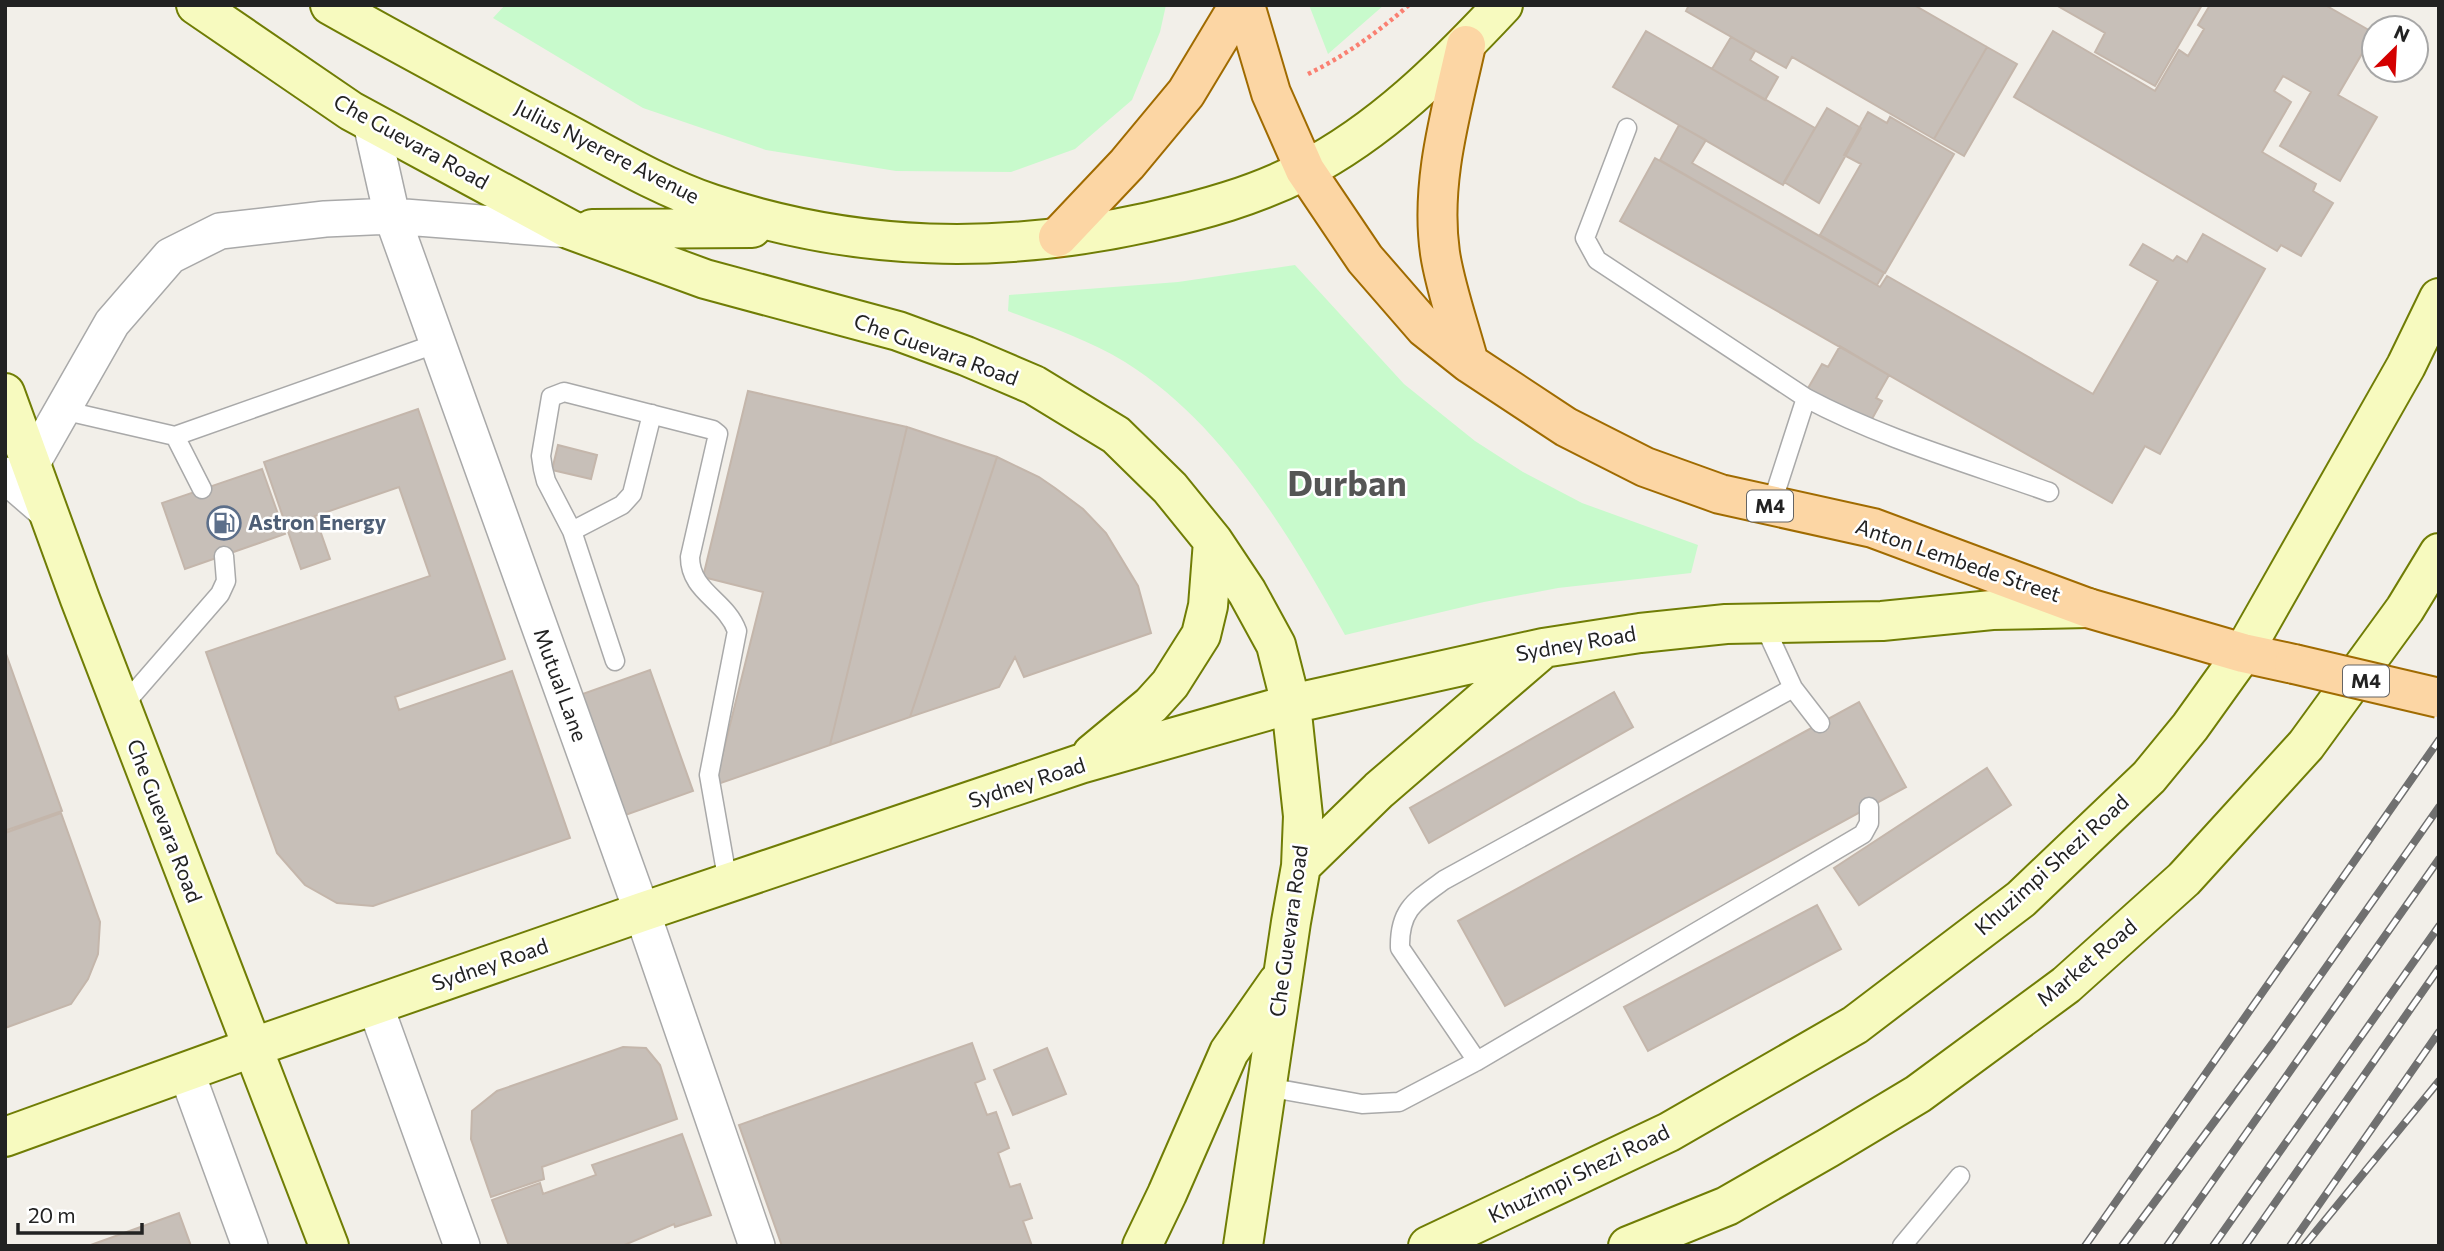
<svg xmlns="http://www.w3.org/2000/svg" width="2444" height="1251" font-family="Commissioner,sans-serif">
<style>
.park{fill:#c8facc}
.building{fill:#c7bfb8;stroke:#c4b6ab;stroke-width:2}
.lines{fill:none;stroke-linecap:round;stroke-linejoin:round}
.service-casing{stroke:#a9a9a9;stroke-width:21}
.minor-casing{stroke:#a9a9a9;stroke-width:38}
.secondary-casing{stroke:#707d05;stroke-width:42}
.primary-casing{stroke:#a06b00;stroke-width:42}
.path{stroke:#fa8072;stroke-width:4.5;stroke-dasharray:3.5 3.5;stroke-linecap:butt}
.service{stroke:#fff;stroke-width:18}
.minor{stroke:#fff;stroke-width:35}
.secondary{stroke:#f7fabf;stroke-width:38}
.primary{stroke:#fcd6a4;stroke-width:38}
.rail-casing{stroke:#707070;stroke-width:8}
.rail{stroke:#fff;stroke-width:5;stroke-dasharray:16;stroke-linecap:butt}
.primary-bridge-casing{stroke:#a06b00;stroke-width:42;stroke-linecap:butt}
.primary-bridge{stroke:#fcd6a4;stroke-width:38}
.labels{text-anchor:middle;stroke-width:5;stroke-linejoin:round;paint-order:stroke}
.shield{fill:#fff;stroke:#646464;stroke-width:2}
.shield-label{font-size:19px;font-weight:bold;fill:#222}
.street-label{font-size:21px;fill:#222;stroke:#fff}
.service-label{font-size:21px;font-weight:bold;fill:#4e5e75;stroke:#fff;text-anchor:start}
.town-label{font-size:35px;font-weight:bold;fill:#555;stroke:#fff}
</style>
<rect width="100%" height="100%" fill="#f2efe9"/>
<!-- park -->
<path class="park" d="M505,5H1166L1160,32L1132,100L1075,149L1011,172L896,171L766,150L643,108L493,18Z
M1309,5H1384L1328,54Z
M1295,265L1404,384L1475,441L1523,472L1582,503L1698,545L1691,573L1558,588L1484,602L1345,635C1291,537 1223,423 1125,362C1089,340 1047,326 1008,311L1009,295L1178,282Z"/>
<!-- building -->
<path class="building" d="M1689,5H1914L1987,47L1934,139L1792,57L1786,68L1686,11Z
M2056,5H2202L2155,86L2095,52L2105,33Z
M2210,5H2325L2374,33L2338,95L2377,117L2340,181L2280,146L2311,92L2283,76L2274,91L2291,102L2262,152L2316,184L2313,191L2333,203L2301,256L2281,245L2277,251L2014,97L2053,31L2155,91L2179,50L2188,56L2204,29L2198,25Z
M1646,31L1815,128L1783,185L1613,87Z
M1731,37L1755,51L1750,60L1778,77L1765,100L1712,69Z
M1987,47L2017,64L1964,156L1934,139Z
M1827,108L1861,128L1819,203L1784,182Z
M1868,112L1887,123L1890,117L1954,154L1885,273L1820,235L1861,164L1844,155Z
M1679,125L1706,140L1692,163L1884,273L1877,285L1660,160Z
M1655,158L1880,287L1887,276L2093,394L2158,281L2130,265L2143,244L2173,261L2177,256L2187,262L2203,234L2265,269L2160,454L2145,446L2112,503L1620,221Z
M1840,346L1889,375L1876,398L1882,401L1868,426L1807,390L1822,364L1828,367Z
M748,391L907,427L830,745L715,785L763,592L703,577Z
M418,409L505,659L395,697L399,710L512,671L570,838L373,906L337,903L305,885L277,853L206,652L430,576L399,487L315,516L330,559L301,569L264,462Z
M907,427L997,457L910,717L830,745Z
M558,445L597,455L591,479L552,470Z
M997,457L1039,477L1055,488L1083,509L1106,533L1138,586L1151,633L1024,677L1015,657L999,687L910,717Z
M262,469L285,534L185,569L162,503Z
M5,651L62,811L7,830L5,827Z
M650,670L693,791L617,818L574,697Z
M1614,692L1633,727L1429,843L1410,808Z
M1859,702L1906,787L1505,1006L1458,921Z
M1987,768L2011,805L1859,905L1834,868Z
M61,813L100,922L98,954L88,979L71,1004L5,1028V833Z
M1817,905L1841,949L1648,1051L1624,1007Z
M972,1043L985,1079L975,1083L987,1115L996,1112L1009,1148L998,1153L1010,1187L1020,1184L1032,1218L1023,1221L1032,1246H782L739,1125Z
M623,1047L646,1048L660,1065L677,1119L542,1167L544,1179L491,1197L471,1139L472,1111L497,1091Z
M1047,1048L1066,1094L1013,1115L994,1070Z
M682,1134L711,1215L675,1227L674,1224L622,1246H509L492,1200L540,1183L543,1194L596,1175L592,1165Z
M179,1213L191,1246H88Z"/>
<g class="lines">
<defs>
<path id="service" d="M1627,128L1585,238L1597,260L1806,398C1883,439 1968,463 2049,492
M62,410L175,436L438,343
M175,436L202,489
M1771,506L1806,398
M572,531L622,505L632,494L652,414
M1764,625L1793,688L1820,723
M615,661L572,531L546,481L543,469L541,456L551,397L564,392L713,430L718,434L690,557C690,592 726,600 737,631L709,775L728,883
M121,708L220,594L226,581L224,556
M1477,1061L1400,948C1399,910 1415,901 1444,880L1793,688
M1267,1087L1362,1104L1399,1102L1477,1061L1863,834L1869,823V807
M1902,1246L1960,1176"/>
<path id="minor" d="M371,123L392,216L642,912L757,1246
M31,465L112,323L170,256L220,231L325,219L392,216L571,230
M5,475L49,513
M375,1005L462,1246
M186,1071L250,1246"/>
<path id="secondary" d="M196,5L351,111L571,230L705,279L898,331L966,356L1034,385L1116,435L1170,488L1213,541L1247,592L1276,645L1291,704L1303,816L1301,866L1291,922L1243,1246
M330,5C406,48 483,89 560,130C609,156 659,186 712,204C857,252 1000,255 1149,222C1203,210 1254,196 1303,171C1381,131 1444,68 1503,5
M592,229L752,228
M5,393L80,599L329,1246
M1092,754L1151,705L1170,684L1201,635L1208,606L1213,541
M1301,866L1379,790L1539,652
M5,1137L251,1048L642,912L1080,764L1291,704L1543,648L1640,633L1726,624L1882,621L1992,610L2088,608
M1142,1246L1167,1194L1229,1052L1278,982
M1428,1246L1669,1132L1855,1025L2021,899L2149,777L2190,727L2243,653L2406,366L2439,298
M1628,1246L1727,1206L1828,1148L1918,1094L2066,985L2184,879L2306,745L2405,609L2439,553"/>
<path id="primary" d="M1245,5L1271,93L1305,170L1365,259L1425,328L1469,363L1566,427L1645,467L1720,494L1873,528L2088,608L2243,653L2294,664
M1466,45C1451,113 1430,183 1440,253C1445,287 1460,329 1469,363
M1058,237L1127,164L1186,93L1239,5"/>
</defs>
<!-- service casing -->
<use href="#service" class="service-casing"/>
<!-- minor casing -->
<use href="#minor" class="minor-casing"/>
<!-- secondary casing -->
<use href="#secondary" class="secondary-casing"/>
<!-- primary casing -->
<use href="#primary" class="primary-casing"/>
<!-- path -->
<path class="path" d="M1308,74C1345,56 1378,32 1409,5"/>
<!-- service -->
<use href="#service" class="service"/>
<!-- minor -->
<use href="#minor" class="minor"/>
<!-- secondary -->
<use href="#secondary" class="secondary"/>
<!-- primary -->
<use href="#primary" class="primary"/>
<defs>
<path id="rail" d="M2085,1246L2439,740
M2122,1246L2272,1044L2439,807
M2167,1246L2439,859
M2213,1246L2439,926
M2245,1246L2439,968
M2290,1246L2439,1032
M2304,1246L2439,1081"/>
</defs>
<!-- rail casing -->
<use href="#rail" class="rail-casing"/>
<!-- rail -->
<use href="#rail" class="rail"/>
<defs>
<path id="primary-bridge" d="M2294,664L2439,698"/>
</defs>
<!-- primary-bridge casing -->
<use href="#primary-bridge" class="primary-bridge-casing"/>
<!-- primary-bridge -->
<use href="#primary-bridge" class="primary-bridge"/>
</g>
<!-- icons -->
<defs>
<symbol id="fuel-ring" viewBox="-11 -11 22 22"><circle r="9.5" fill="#fff" stroke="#5c6f8a" stroke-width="1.5"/><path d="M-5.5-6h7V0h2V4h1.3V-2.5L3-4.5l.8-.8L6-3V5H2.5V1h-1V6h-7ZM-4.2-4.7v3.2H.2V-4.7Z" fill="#5c6f8a"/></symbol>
</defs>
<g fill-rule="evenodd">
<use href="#fuel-ring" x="205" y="504" width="38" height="38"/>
</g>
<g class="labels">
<!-- shield labels -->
<g class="shield">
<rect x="1747" y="490.5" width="46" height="31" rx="5"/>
<rect x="2343" y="665.5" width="46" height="31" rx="5"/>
</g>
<g class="shield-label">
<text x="1770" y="513">M4</text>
<text x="2366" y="688">M4</text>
</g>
<!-- street labels -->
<g class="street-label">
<text transform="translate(411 142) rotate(29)" y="7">Che Guevara Road</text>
<text transform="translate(607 152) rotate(27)" y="7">Julius Nyerere Avenue</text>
<text transform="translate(936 350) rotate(20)" y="7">Che Guevara Road</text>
<text transform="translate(1958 561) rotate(19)" y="7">Anton Lembede Street</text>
<text transform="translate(1576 644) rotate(-10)" y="7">Sydney Road</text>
<text transform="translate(560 685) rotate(70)" y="7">Mutual Lane</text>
<text transform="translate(1027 783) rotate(-18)" y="7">Sydney Road</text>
<text transform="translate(164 821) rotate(69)" y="7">Che Guevara Road</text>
<text transform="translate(2052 865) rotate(-42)" y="7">Khuzimpi Shezi Road</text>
<text transform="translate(1289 931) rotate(-82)" y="7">Che Guevara Road</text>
<text transform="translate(2087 963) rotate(-40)" y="7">Market Road</text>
<text transform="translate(490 965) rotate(-19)" y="7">Sydney Road</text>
<text transform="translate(1579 1174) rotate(-26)" y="7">Khuzimpi Shezi Road</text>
</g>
<!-- service labels -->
<g class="service-label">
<text x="248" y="530">Astron Energy</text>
</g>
<!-- town labels -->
<g class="town-label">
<text x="1347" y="496">Durban</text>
</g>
</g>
<!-- border -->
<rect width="2444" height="1251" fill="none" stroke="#222222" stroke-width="14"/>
<!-- north arrow -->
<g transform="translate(2395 49) rotate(24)"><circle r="33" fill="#ffffff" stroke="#a7a7a7" stroke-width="2"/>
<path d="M0-5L12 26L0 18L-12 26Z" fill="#d40000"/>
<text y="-10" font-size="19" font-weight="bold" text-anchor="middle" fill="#222222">N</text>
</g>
<!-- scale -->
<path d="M18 1223v10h124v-10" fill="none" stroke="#222222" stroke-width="3.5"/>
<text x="28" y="1223" font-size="21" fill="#222222" stroke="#ffffff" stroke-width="5" paint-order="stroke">20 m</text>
</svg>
